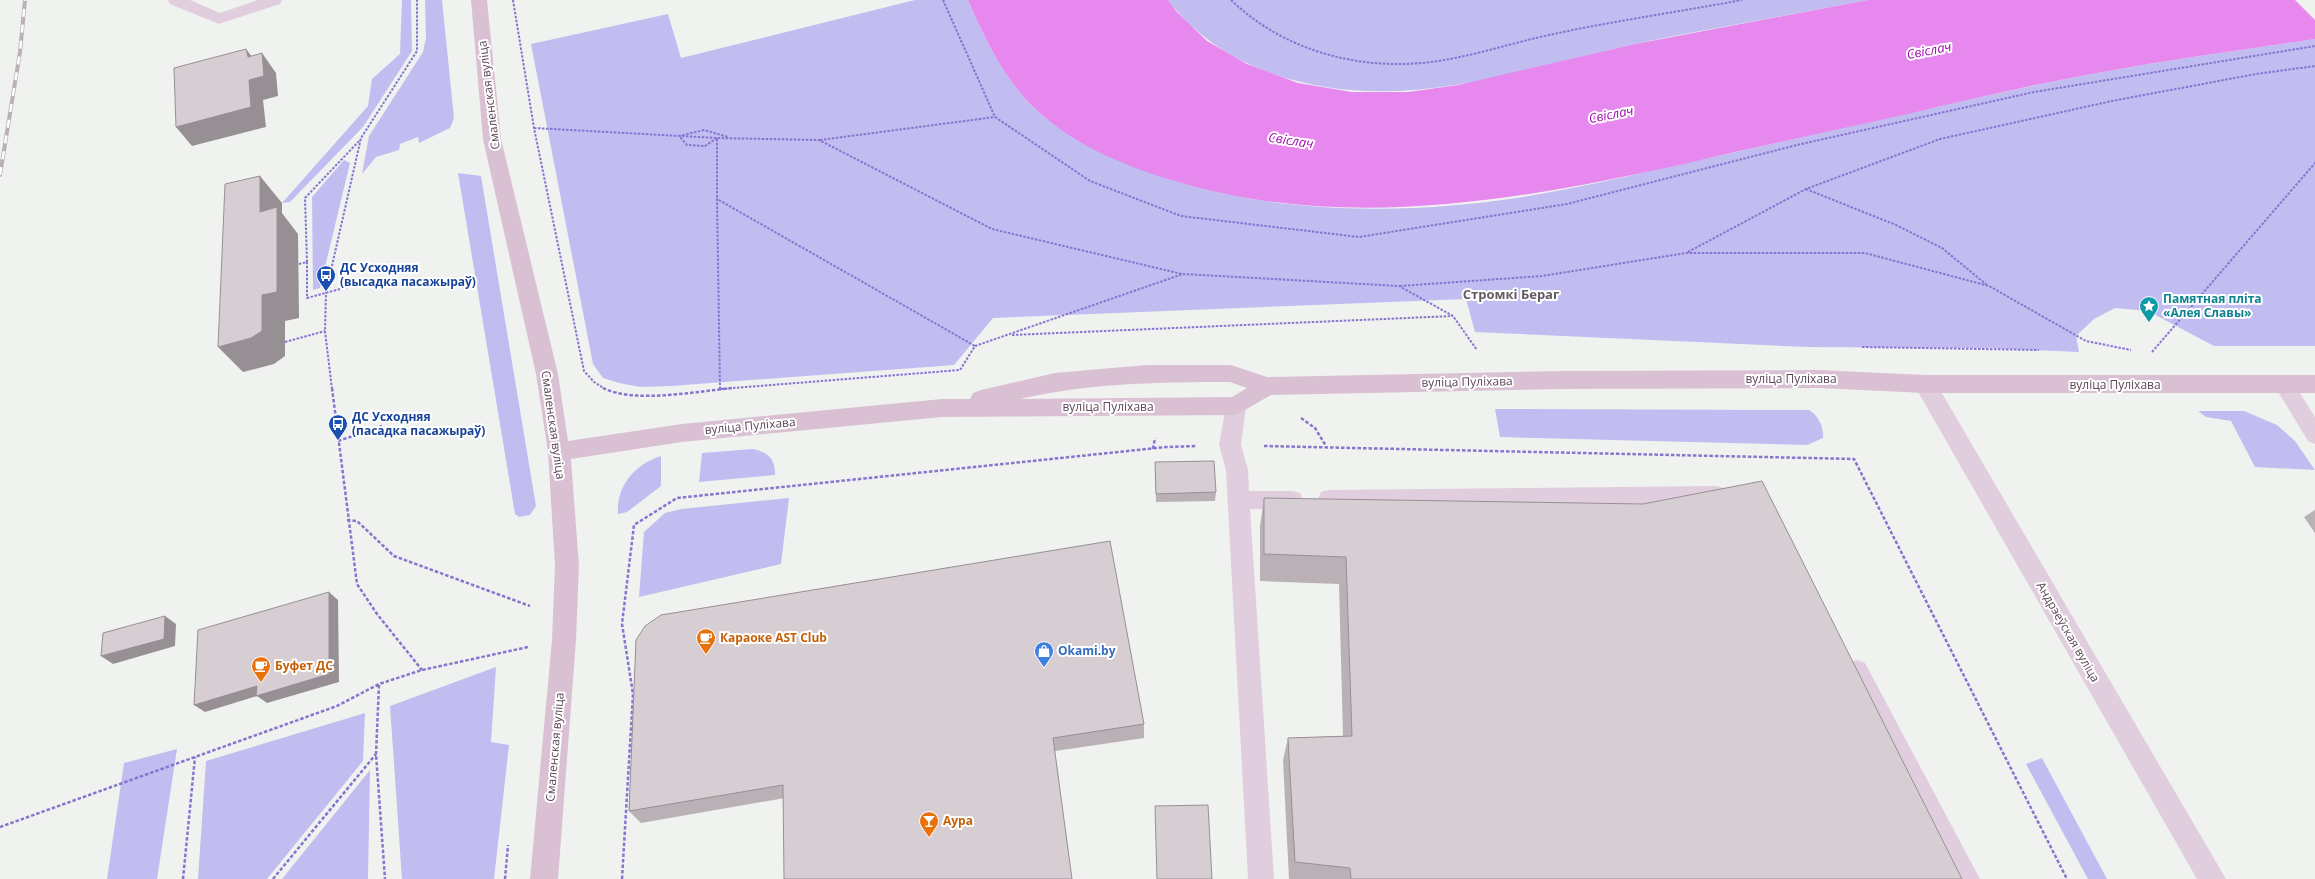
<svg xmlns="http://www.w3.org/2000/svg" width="2315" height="879" font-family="'Open Sans',sans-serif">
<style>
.green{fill:#c2bdf0}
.water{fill:#e688ee}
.pier{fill:#f0f2ef}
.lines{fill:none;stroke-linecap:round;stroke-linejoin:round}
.path-far1{stroke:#8774cf;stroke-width:2;stroke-dasharray:2.5 1.5;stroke-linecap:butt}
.path{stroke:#8774cf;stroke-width:2.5;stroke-dasharray:3.5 2;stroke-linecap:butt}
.lane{fill:#e0cddd;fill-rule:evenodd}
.street{fill:#e0cddd;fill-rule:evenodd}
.secondary{fill:#d9c1d3;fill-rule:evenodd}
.rail-casing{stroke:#bab1b7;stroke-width:4}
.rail{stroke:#fff;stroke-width:2.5;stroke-dasharray:8;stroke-linecap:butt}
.wall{fill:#b9b1b6}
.shaded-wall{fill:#969094}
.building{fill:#d7ced4;stroke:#969094}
.labels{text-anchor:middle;stroke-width:4;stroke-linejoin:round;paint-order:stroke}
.street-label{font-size:12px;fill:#5d4759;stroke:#fff}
.transit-label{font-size:12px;font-weight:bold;fill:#164399;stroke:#fff;text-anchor:start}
.culture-label{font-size:12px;font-weight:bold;fill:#0d838f;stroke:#fff;text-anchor:start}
.food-label{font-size:12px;font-weight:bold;fill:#c56008;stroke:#fff;text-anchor:start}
.shop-label{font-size:12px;font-weight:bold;fill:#366cbe;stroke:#fff;text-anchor:start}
.water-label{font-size:13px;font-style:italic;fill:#a108ae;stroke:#fff}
.neighbourhood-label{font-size:13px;font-weight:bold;fill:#645b62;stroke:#fff}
</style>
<rect width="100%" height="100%" fill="#f0f2ef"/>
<!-- green -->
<path class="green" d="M402,0H411L412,51L363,127L290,202L282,203L368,106L372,79L400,54Z
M425,0H442L454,118L450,128L419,143L418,137L400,144L399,150L376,157L362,174L369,136L423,52L426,38Z
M915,0H968C986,42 1007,85 1042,115C1072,140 1108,157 1144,170C1273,220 1433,216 1567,189C1605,182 1643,172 1681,164C1754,148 1827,131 1901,115C1964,101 2028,86 2092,74C2166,60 2241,50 2315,39V346H2214L2148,311L2115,308L2094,319L2076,336L2079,352L1984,348L1806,347L1475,332L1466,299L993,318L954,365L671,386L640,387L619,383L603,378L593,364L531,44L668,14L681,58Z
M1168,0H1868C1790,15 1712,28 1635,44C1512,71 1393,118 1268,72C1228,57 1194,34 1168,0Z
M344,160L350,163L320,288L313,290L312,197Z
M458,173L481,176L536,506L530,515L519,517L515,514Z
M1495,409L1809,410C1818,415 1824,427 1823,438L1807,445L1500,437Z
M2198,411H2244L2277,425L2295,441L2315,470L2255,467L2231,421L2206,417Z
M753,449C767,452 776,459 775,475L699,482L702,453Z
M661,456V486L627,512L618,514C616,486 635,464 661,456Z
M789,498L781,564L639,597L644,532L665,513L681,509Z
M496,667L491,742L509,745L494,879H402L390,706Z
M365,713L363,761L267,879H198L206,761Z
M177,749L157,879H107L124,763Z
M2042,758L2107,879H2088L2026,764Z
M370,770L368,879H282Z"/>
<!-- water -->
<path class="water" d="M968,0H1168L1177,12L1207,41L1247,64L1298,83L1352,92H1408L1458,85L1635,44L1868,0H2315V39C2241,50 2166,60 2092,74C2030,85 1969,100 1908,114C1834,130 1761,146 1688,163C1520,200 1346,232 1178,182C1130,168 1080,148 1042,115C1007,85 986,42 968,0Z"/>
<!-- pier -->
<path class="pier" d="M2295,0H2315V20Z"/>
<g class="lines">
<!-- path-far1 -->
<path class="path-far1" d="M513,0L534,128L584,371L594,382L605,389
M943,0L995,117L1090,181L1181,216L1359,237L1567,204L1797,145L2034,92L2315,46
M1231,0C1282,49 1353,69 1422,63C1465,59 1507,44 1549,35C1613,21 1678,12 1742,0
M534,128L717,138L819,140L992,229L1182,274
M717,138L705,146L687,145L679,136L704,130L728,137
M717,139V199
M820,140L995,117
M1806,189L1896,225L1942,248L1987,285
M1688,252L1806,189L1940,139L2112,101L2256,74L2315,66
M307,262L305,198L361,139
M299,264L307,262V298L366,282
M1400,286L1542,276L1686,253H1865L1989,286L2086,341L2131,350
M1012,335L1453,316
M285,342L325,331
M1862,347L2039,350
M2152,352L2315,163
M332,389L325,331L326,292L361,138L417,51V0
M720,389L717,199L975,346
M721,389L960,370L975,346L1183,274L1399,286L1453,316L1477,350"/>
<!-- path -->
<path class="path" d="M332,388L357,584L377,614L422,670
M603,388C635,404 697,391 733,388
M720,388V390
M1301,418L1315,428L1326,446
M338,441L382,426
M1264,446L1854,459L2067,879
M1153,449L1155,438
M347,520L357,521L394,556L530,606
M379,685L376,754L385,879
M0,827L337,706L379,684L422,670L528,647
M183,879L195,757
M273,879L376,754
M505,879L508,845
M622,879L633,694L622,624L634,525L677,498L1166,447L1197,446"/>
<!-- lane -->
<path class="lane" d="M168,0H190L220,13L258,0H282L280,4L219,24L170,4Z
M2284,377L2291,379L2315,417V444L2308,441L2274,385L2277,379Z
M1236,398L1243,400L1246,406L1241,445L1248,470L1249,491H1292L1300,493L1303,500L1300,507L1292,509H1250L1274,879H1248L1226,470L1219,445L1226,406L1229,400Z
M1716,486L1724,488L1727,495L1724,502L1716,504L1329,508L1321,506L1318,499L1321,492L1329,490Z
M1857,660L1865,663L1980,879H1953L1845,671L1849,663Z"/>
<!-- street -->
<path class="street" d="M1925,375L1933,378L2226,879H2197L1917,390L1914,384L1917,378Z"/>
<!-- secondary -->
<path class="secondary" d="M471,0H487L501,139L558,374L568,441L682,424L942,399H970L973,393L981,390L1055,373L1146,365H1231L1267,377L1563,371L1819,370L1925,375H2315V393H1925L1819,388L1563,389L1271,395L1236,415L942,417L682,442L571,459L579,566L576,640L558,879H530L552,640L555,566L548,452L536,374L483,139ZM1230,382L1247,388L1232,397L1020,399C1089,383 1160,382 1230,382Z"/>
<defs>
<path id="rail" d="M0,175L20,52L25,0"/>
</defs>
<!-- rail casing -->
<use href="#rail" class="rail-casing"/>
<!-- rail -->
<use href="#rail" class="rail"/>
</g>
<!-- wall -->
<path class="wall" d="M1155,462L1216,492L1215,501L1156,502Z
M1264,498L1962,879H1289L1283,760L1288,738L1343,736L1339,584L1260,581V526Z
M2315,510V533L2304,517Z
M636,640L1144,724V738L1055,751L641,823L629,811Z"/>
<!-- shaded-wall -->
<path class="shaded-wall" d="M246,49L261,69L248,57Z
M262,53L276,73L278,96L263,100L266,127L192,146L176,127L249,80Z
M260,176L282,203V213L298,234L299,318L285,321V356L274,364L243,372L218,347L260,212Z
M329,592L338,600L339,682L267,703L257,696L205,712L194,705Z
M165,616L176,624L175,646L113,664L101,656Z
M1053,738L1055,751L1072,879Z"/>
<!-- building -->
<path class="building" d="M246,49L248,57L262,53L264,76L249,80L251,107L176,127L174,68Z
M260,176V212L277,207V292L262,295V331L251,338L218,347L225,184Z
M1214,461L1216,492L1156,494L1155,462Z
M1762,481L1962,879H1351L1350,868L1295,862L1288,738L1352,736L1346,557L1264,554V498L1643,504Z
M1110,541L1144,724L1053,738L1072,879H784L783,785L629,811L636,640L645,626L661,615Z
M329,592V674L256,696L257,686L194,705L198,630Z
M165,616L164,639L101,656L103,633Z
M1208,805L1212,879H1157L1155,806Z"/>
<!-- icons -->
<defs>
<symbol id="bus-pin" viewBox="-11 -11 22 30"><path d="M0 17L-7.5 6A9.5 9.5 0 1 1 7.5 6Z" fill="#1a4fb4" stroke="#fff"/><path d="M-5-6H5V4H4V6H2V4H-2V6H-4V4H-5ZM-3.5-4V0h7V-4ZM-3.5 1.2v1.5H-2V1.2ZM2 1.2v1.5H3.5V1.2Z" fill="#fff"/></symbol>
<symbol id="sight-pin" viewBox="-11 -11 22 30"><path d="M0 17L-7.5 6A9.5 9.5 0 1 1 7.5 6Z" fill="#0f9aa8" stroke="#fff"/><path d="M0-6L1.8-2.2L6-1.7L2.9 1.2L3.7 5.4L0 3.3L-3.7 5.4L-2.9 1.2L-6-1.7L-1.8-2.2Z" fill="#fff"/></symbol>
<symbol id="cafe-pin" viewBox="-11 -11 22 30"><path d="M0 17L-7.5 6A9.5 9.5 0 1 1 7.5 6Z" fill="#e8710a" stroke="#fff"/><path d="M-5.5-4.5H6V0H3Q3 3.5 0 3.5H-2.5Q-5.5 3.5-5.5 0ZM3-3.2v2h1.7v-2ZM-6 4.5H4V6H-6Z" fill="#fff"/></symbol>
<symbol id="shop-pin" viewBox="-11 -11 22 30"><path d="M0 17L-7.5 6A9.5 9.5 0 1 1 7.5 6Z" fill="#3f7fe0" stroke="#fff"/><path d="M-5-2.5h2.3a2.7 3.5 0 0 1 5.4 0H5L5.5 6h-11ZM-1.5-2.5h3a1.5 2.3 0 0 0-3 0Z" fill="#fff"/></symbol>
<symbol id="bar-pin" viewBox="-11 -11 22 30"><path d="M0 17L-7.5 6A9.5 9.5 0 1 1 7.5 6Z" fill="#e8710a" stroke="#fff"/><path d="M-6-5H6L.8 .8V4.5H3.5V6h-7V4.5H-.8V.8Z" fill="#fff"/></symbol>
</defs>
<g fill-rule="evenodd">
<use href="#bus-pin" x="315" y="264" width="22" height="30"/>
<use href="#sight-pin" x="2138" y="295" width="22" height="30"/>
<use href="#bus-pin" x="327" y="413" width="22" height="30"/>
<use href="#cafe-pin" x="695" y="627" width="22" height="30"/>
<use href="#shop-pin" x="1033" y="640" width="22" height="30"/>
<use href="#cafe-pin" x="250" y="655" width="22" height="30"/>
<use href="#bar-pin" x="918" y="810" width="22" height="30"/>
</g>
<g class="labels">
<!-- street labels -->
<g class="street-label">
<text transform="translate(489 95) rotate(-97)" y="4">Смаленская вуліца</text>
<text x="1791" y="383">вуліца Пуліхава</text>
<text transform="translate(1467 382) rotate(-1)" y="4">вуліца Пуліхава</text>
<text x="2115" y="389">вуліца Пуліхава</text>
<text x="1108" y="411">вуліца Пуліхава</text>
<text transform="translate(553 425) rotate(82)" y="4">Смаленская вуліца</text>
<text transform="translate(750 426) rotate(-5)" y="4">вуліца Пуліхава</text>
<text transform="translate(2068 632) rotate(60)" y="4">Андрэеўская вуліца</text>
<text transform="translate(555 747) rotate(-85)" y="4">Смаленская вуліца</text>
</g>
<!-- transit labels -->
<g class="transit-label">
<text x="340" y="272">ДС Усходняя<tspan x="340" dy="14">(высадка пасажыраў)</tspan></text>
<text x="352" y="421">ДС Усходняя<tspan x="352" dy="14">(пасадка пасажыраў)</tspan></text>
</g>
<!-- culture labels -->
<g class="culture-label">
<text x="2163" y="303">Памятная пліта<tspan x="2163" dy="14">«Алея Славы»</tspan></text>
</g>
<!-- food labels -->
<g class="food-label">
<text x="720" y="642">Караоке AST Club</text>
<text x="275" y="670">Буфет ДС</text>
<text x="943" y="825">Аура</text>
</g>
<!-- shop labels -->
<g class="shop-label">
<text x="1058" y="655">Okami.by</text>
</g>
<!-- water labels -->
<g class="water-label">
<text transform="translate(1929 50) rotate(-11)" y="5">Свіслач</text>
<text transform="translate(1611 114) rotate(-11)" y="5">Свіслач</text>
<text transform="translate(1291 140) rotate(9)" y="5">Свіслач</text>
</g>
<!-- neighbourhood labels -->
<g class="neighbourhood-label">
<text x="1511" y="299">Стромкі Бераг</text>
</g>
</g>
</svg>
